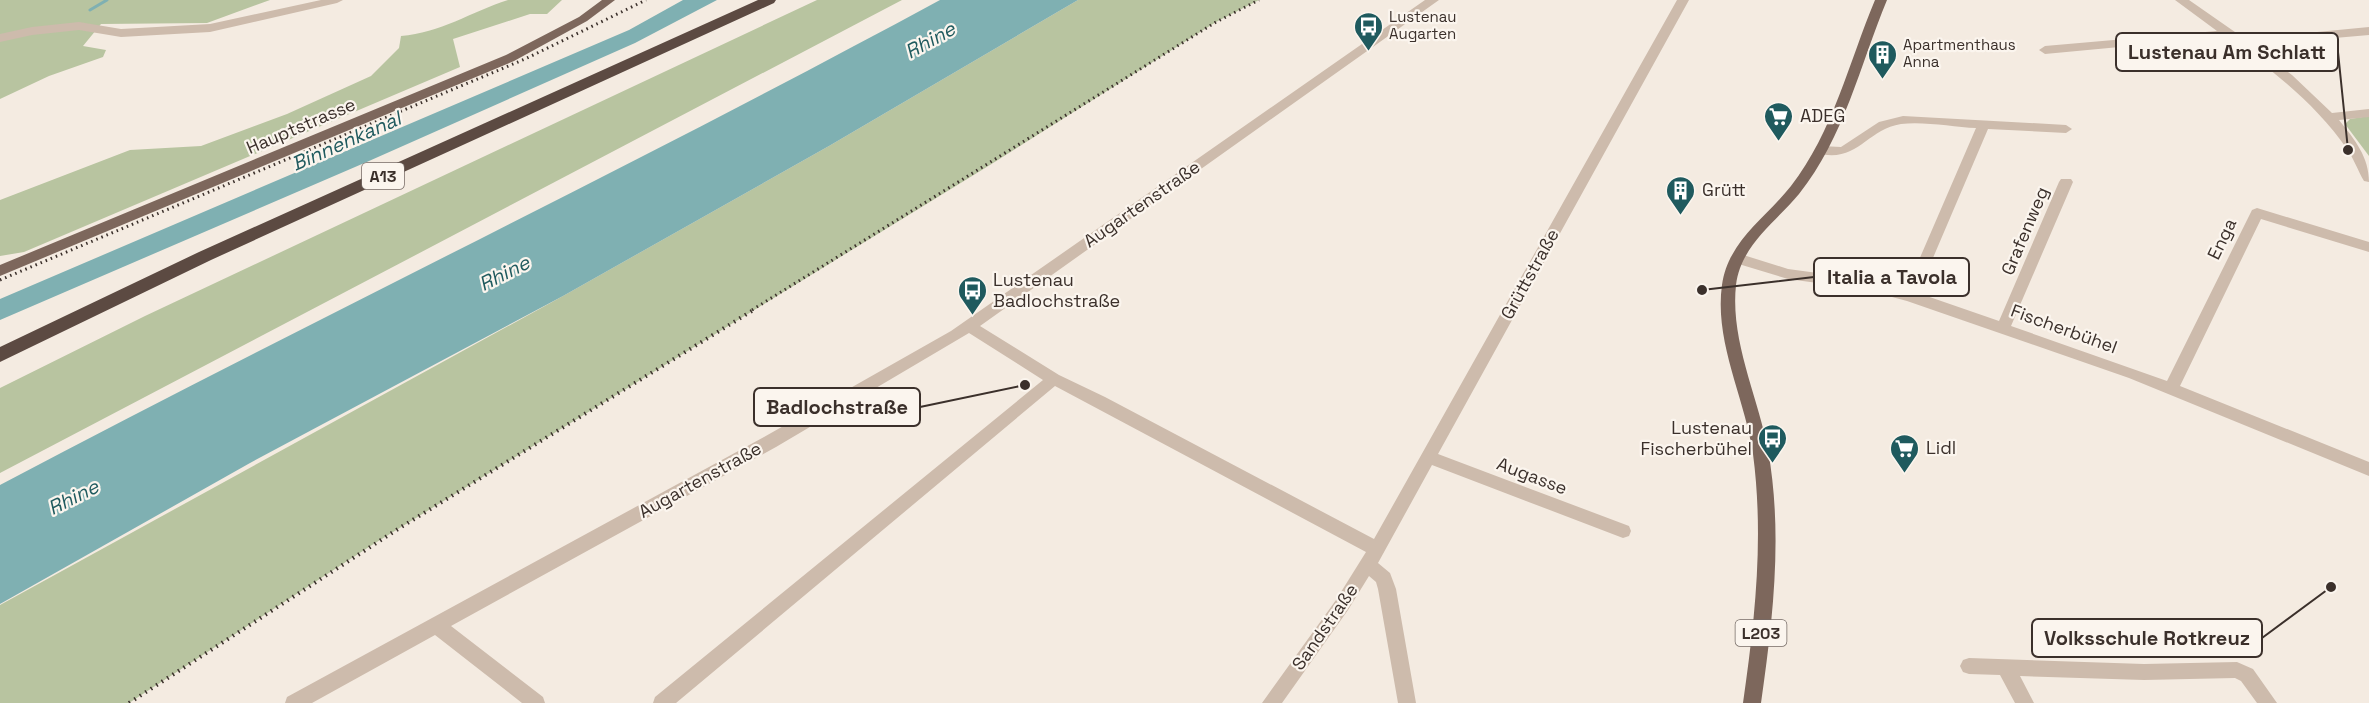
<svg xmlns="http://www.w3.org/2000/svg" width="2369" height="703" font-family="'Space Grotesk',sans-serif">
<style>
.green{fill:#b8c4a0}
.water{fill:#7fb0b2}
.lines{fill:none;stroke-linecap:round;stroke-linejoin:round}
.stream{stroke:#7fb0b2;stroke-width:3}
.minor{fill:#cdbbac;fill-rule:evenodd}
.major{fill:#7d675c;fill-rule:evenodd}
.highway{fill:#5c4a42;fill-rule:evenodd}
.rail-far1{stroke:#3b302b;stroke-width:3;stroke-dasharray:1.5 4;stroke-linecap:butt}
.rail{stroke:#3b302b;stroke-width:4;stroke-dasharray:1.5 5;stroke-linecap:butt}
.labels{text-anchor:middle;stroke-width:4.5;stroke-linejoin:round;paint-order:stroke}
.far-poi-label{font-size:15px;fill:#3b302b;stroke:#fbf5ee;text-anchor:start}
.shield{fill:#fbf5ee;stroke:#756b66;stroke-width:1.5}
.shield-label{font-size:16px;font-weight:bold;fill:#3b302b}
.poi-label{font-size:18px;fill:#3b302b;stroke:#fbf5ee;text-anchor:start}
.street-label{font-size:18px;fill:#3b302b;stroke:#fbf5ee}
.water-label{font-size:20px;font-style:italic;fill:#1f5a5e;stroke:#fbf5ee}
.leader{fill:none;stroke:#3b302b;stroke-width:2}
.callout-dot{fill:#3b302b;stroke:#fbf5ee;stroke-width:2}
.callout{fill:#fbf5ee;stroke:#3b302b;stroke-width:2}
.callout-label{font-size:20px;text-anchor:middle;font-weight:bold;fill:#3b302b}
</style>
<rect width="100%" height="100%" fill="#f4ebe1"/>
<!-- green -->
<path class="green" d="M0,0H270L207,23L101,24L83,46L106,50L103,57L49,76L0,99Z
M508,0H562L547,14H530L453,39L460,67L24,252L0,256V200L130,150L201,146L287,114L371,76L399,48L401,36C440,33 471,12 508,0Z
M817,0H902L0,473V388L145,316Z
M1078,0H1259L1216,22L990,165L372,545L129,703H0V605L563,296L829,146Z
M2369,116V156L2345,124L2350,119Z"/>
<!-- water -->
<path class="water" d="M683,0H717L635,43L369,161L0,320V299L629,30Z
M940,0H1078L829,146L563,296L250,463L0,604V485C312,320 630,168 940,0Z"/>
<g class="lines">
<!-- stream -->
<path class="stream" d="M90,10L107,0"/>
<!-- minor -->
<path class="minor" d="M321,0H343L337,3L210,32L121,37L79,30L32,35L0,42V34L32,27L79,22L121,29L210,24Z
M1425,0H1439L980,326L1059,375L1105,397L1374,539L1677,0H1689L1438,454L1629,526L1631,531L1629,536L1623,538L1432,465L1378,563L1390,573L1396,589L1416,703H1398L1378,589L1376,582L1369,576L1348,610L1282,703H1262L1336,600L1366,552L1055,386L676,703H653L655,697L1043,380L969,333L776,447L451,626L543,697L545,703H522L435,635L312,703H285L287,697L764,437L951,331Z
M2175,0H2189L2245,39L2369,27V35L2253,45L2292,75L2332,113L2369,109V117L2339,120C2355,140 2369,157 2369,182L2364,181C2358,171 2354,159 2347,149C2315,103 2271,69 2226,37L2045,54L2039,50L2045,46L2217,31Z
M1903,116L2066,125L2072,129L2066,133L1988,129L1918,293L1999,321L2059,182L2061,179H2071L2073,182L2011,326L2167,381L2252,210L2257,208L2369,242V252L2261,219L2180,386L2369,462V476L2129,378L1907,301L1862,289L1788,279L1732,262L1730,258L1737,253L1788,269L1862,279L1906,290L1976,128C1954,127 1923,121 1901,124C1865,130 1858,164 1816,153L1815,150L1821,146L1841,147L1879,122Z
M1969,658L2144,664L2237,662L2253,669L2277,703H2257L2241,681L2235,678L2144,680L2020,676L2034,703H2015L2000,675L1969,674L1963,672L1960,666L1963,660Z"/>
<!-- major -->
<path class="major" d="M602,0H615L587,21L514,61L0,276V265L506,55L579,17Z
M1875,0H1887C1860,65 1844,138 1799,194C1775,223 1741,245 1736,285C1730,341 1758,396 1768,450C1783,534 1773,619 1761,703H1743C1755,620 1764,538 1753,454C1745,398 1714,342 1722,285C1728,241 1766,218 1791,186C1833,132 1849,62 1875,0Z"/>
<!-- highway -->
<path class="highway" d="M758,0H776L774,3L211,260L0,362V347L199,252Z"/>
<!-- rail-far1 -->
<path class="rail-far1" d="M0,280L525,59L646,0
M752,310L1216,22L1259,0"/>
<!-- rail -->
<path class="rail" d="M129,703L398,529L755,309"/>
</g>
<!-- icons -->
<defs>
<symbol id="bus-pin" viewBox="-11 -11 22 30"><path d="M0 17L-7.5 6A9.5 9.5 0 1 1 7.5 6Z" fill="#1f5a5e" stroke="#fbf5ee"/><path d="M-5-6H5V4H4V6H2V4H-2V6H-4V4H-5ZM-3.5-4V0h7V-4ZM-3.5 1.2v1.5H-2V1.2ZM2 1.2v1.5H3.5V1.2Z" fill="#fff"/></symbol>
<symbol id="building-pin" viewBox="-11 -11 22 30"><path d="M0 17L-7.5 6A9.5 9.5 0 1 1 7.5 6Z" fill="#1f5a5e" stroke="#fbf5ee"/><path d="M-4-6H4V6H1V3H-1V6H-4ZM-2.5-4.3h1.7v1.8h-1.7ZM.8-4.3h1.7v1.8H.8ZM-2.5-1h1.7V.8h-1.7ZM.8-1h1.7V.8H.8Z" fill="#fff"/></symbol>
<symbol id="supermarket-pin" viewBox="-11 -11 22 30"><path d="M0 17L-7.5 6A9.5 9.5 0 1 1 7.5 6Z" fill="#1f5a5e" stroke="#fbf5ee"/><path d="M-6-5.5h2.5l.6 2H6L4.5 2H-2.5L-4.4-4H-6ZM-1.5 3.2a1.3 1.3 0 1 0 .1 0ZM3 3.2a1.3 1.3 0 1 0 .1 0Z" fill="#fff"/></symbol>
</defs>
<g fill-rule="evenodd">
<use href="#bus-pin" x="1352" y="10" width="33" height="45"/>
<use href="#building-pin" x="1866" y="38" width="33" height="45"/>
<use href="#supermarket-pin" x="1762" y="100" width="33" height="45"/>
<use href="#building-pin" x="1664" y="174" width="33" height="45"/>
<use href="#bus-pin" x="956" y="274" width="33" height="45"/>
<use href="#bus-pin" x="1756" y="422" width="33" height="45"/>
<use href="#supermarket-pin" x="1888" y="432" width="33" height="45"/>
</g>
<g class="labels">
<!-- far-poi labels -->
<g class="far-poi-label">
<text x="1389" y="22">Lustenau<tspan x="1389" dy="17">Augarten</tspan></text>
<text x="1903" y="50">Apartmenthaus<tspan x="1903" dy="17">Anna</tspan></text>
</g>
<!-- shield labels -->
<g class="shield">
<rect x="362" y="163" width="42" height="26" rx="4.5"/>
<rect x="1735.5" y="620" width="51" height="26" rx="4.5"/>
</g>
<g class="shield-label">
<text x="383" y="182">A13</text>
<text x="1761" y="639">L203</text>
</g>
<!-- poi labels -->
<g class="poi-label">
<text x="1800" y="122">ADEG</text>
<text x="1702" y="196">Grütt</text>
<text x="993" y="286">Lustenau<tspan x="993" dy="21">Badlochstraße</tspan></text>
<text x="1752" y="434" text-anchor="end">Lustenau<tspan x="1752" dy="21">Fischerbühel</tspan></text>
<text x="1926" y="454">Lidl</text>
</g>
<!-- street labels -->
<g class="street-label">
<text transform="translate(301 126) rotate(-23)" y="6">Hauptstrasse</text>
<text transform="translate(1142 204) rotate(-35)" y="6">Augartenstraße</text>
<text transform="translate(2025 231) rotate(-67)" y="6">Grafenweg</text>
<text transform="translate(2222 239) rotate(-64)" y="6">Enga</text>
<text transform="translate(1530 274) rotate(-61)" y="6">Grüttstraße</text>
<text transform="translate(2064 329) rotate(20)" y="6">Fischerbühel</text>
<text transform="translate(1532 476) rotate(21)" y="6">Augasse</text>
<text transform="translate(700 480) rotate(-29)" y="6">Augartenstraße</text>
<text transform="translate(1325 627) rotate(-55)" y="6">Sandstraße</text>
</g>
<!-- water labels -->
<g class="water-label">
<text transform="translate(930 40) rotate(-29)" y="7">Rhine</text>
<text transform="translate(346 141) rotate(-24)" y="7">Binnenkanal</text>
<text transform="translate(504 273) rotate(-27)" y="7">Rhine</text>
<text transform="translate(73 497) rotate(-27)" y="7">Rhine</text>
</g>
</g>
<!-- callouts -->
<path class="leader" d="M2348 150L2338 52M1702 290L1814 277M1025 385L920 407M2331 587L2262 638"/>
<g class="callout-dot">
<circle cx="2348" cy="150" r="6"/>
<circle cx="1702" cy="290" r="6"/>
<circle cx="1025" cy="385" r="6"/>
<circle cx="2331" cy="587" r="6"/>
</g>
<g class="callout">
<rect x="2116" y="33" width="222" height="38" rx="6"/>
<rect x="1814" y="258" width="155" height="38" rx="6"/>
<rect x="754" y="388" width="166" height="38" rx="6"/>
<rect x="2032" y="619" width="230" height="38" rx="6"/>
</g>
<g class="callout-label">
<text x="2227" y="59">Lustenau Am Schlatt</text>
<text x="1892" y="284">Italia a Tavola</text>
<text x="837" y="414">Badlochstraße</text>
<text x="2147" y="645">Volksschule Rotkreuz</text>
</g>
</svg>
